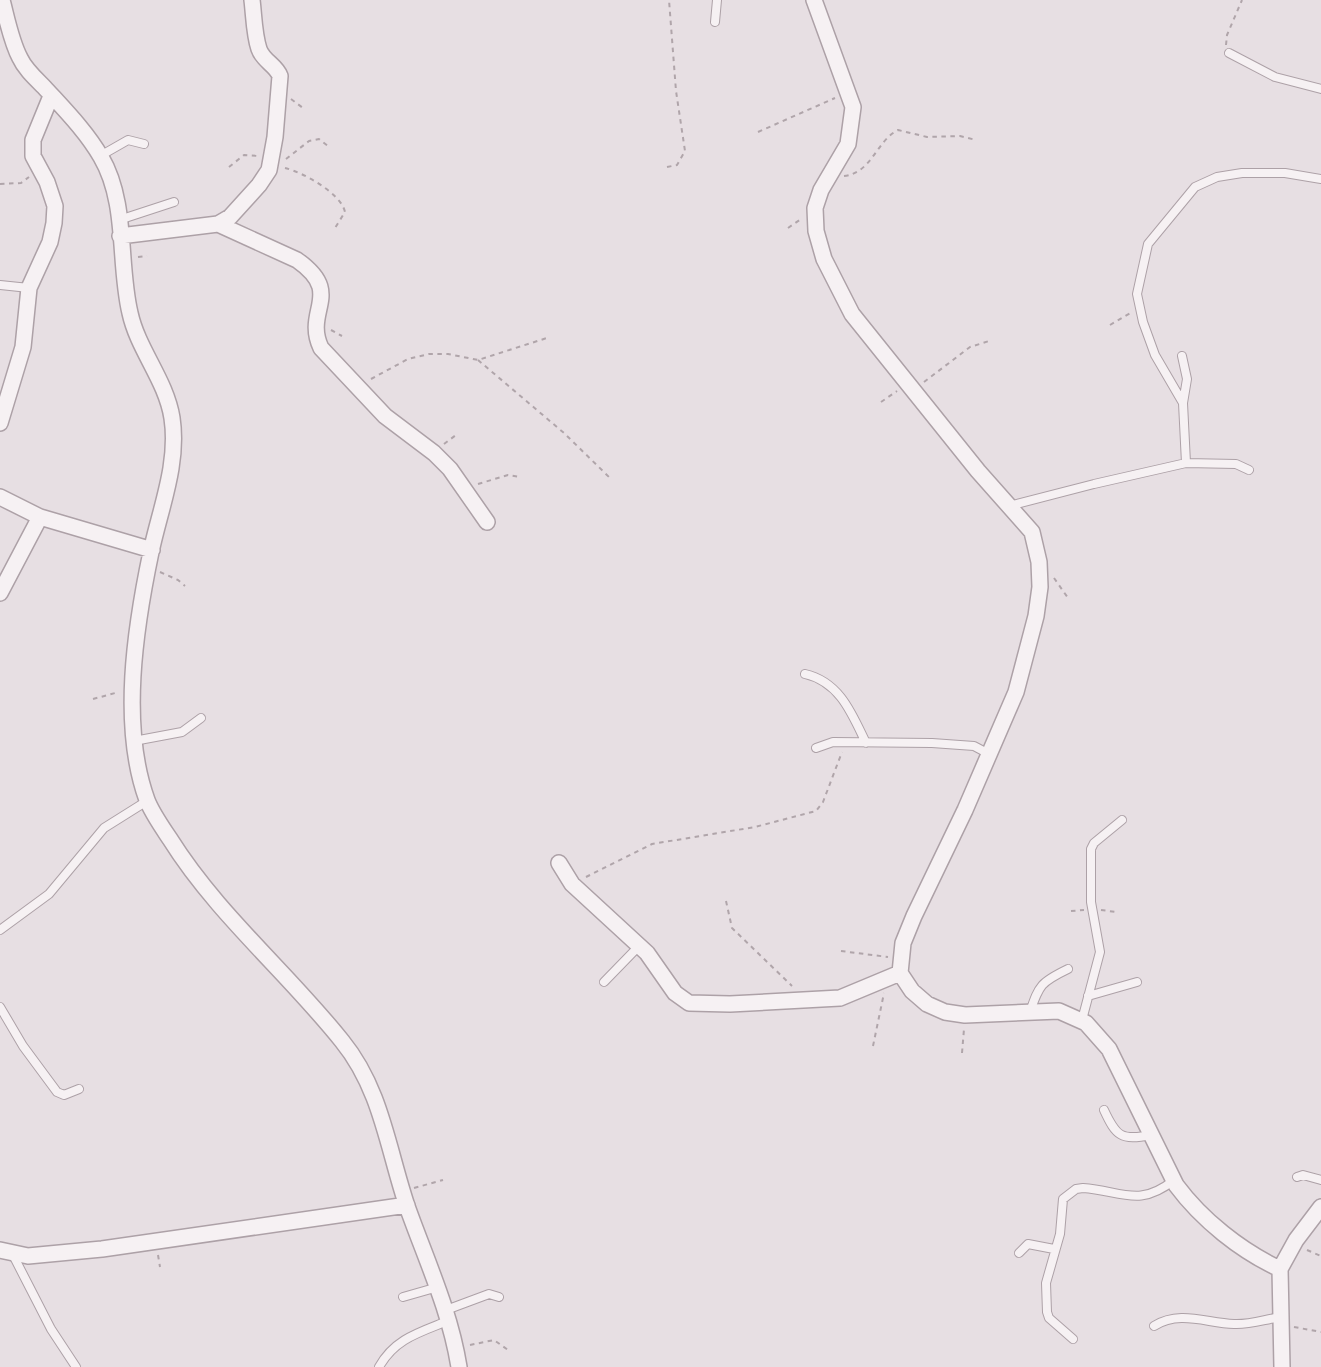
<svg xmlns="http://www.w3.org/2000/svg" width="1321" height="1367" font-family="Mulish,sans-serif">
<style>
.lines{fill:none;stroke-linecap:round;stroke-linejoin:round}
.lane-casing{stroke:#ada1a7;stroke-width:10}
.street-casing{stroke:#ada1a7;stroke-width:18}
.path{stroke:#b0a5aa;stroke-width:2;stroke-dasharray:4.5 4.5;stroke-linecap:butt}
.lane{stroke:#f6f1f3;stroke-width:8}
.street{stroke:#f6f1f3;stroke-width:15}
</style>
<rect width="100%" height="100%" fill="#e7dfe3"/>
<g class="lines">
<defs>
<path id="lane" d="M715,22L717,0
M1229,53L1275,77L1321,89
M100,156L128,140L144,144
M119,220L174,202
M0,285L29,288
M1182,356L1187,379L1183,403
M1186,463L1236,464L1249,470
M1009,506L1094,484L1186,463L1183,403L1155,355L1143,322L1137,294L1148,244L1195,187L1217,177L1242,173H1285L1321,179
M805,674C840,682 852,714 866,743
M134,741L182,732L201,718
M816,748L833,742L932,743L974,746L989,754
M0,930L49,894L104,828L147,801
M604,982L640,945
M1088,996L1137,982
M0,1007L23,1046L57,1092L64,1095L79,1089
M1030,1012C1039,985 1041,982 1068,969
M1082,1020L1100,952L1091,902V849L1094,843L1122,820
M1104,1110C1116,1136 1121,1141 1151,1135
M1297,1177L1303,1175L1321,1180
M1019,1253L1028,1244L1054,1249
M13,1255L51,1329L76,1367
M403,1297L438,1287
M446,1310L489,1294L499,1297
M1154,1326C1180,1310 1206,1323 1234,1324C1249,1325 1266,1319 1281,1317
M1073,1339L1049,1318L1047,1312L1046,1283L1060,1234L1063,1199L1076,1189L1083,1188C1122,1191 1139,1208 1174,1180
M379,1367C395,1338 421,1332 450,1320"/>
<path id="street" d="M2,0C7,19 11,41 20,58C25,69 35,78 44,87C64,109 86,131 101,157C128,203 118,263 130,313C138,350 166,380 172,418C179,464 160,509 151,552C135,628 120,726 147,800C152,813 162,827 170,839C217,914 287,972 342,1041C382,1090 388,1151 408,1209C427,1262 450,1311 459,1367
M814,0L853,107L848,144L821,190L815,208L816,231L824,259L852,314L978,471L1032,532L1039,562L1040,587L1036,616L1016,692L965,810L914,916L903,943L900,973L912,991L927,1004L945,1012L965,1015L1059,1011L1086,1023L1109,1049L1176,1185C1202,1220 1241,1251 1280,1269L1282,1367
M218,224L297,260C345,294 303,310 321,348L385,416L434,453L450,469L487,522
M120,236L218,224L230,217L259,185L269,170L275,137L280,76C276,65 263,61 259,49C254,34 254,16 252,0
M0,423L23,347L29,288L50,242L54,223L55,206L47,182L33,156V140L51,96
M0,497L40,517
M0,593L40,517L152,550
M559,863L572,884L647,953L675,993L689,1003L730,1004L840,998L900,973
M0,1250L28,1256L102,1249L407,1205
M1280,1269L1296,1240L1321,1207"/>
</defs>
<!-- lane casing -->
<use href="#lane" class="lane-casing"/>
<!-- street casing -->
<use href="#street" class="street-casing"/>
<!-- path -->
<path class="path" d="M1226,45L1227,35L1242,0
M291,99L303,108
M758,132L835,98
M286,159L309,141L319,139L328,146
M229,167L244,155L258,156
M667,167L677,165L685,151L676,91L669,0
M285,168C302,172 341,193 345,212L335,228
M844,176C872,173 876,141 898,130L927,137L960,136L976,140
M0,184L21,183L29,177
M788,228L801,219
M138,257L147,256
M1110,325L1132,312
M331,330L342,336
M478,360L564,433L610,478
M371,379L408,359L429,354H448L478,360L550,337
M924,382L970,347L989,341
M881,402L897,391
M444,444L456,435
M478,484L508,475L521,477
M160,572L178,580L185,586
M1054,578L1068,598
M93,699L119,692
M586,877L652,844L755,827L816,811L823,802L842,752
M726,901L732,928L792,986
M1101,910L1116,912
M1071,911L1084,910
M841,951L888,957
M873,1046L884,993
M962,1053L964,1029
M414,1188L443,1180
M1307,1250L1321,1256
M158,1255L160,1267
M1294,1327L1321,1332
M470,1345L494,1340L508,1350"/>
<!-- lane -->
<use href="#lane" class="lane"/>
<!-- street -->
<use href="#street" class="street"/>
</g>
</svg>
